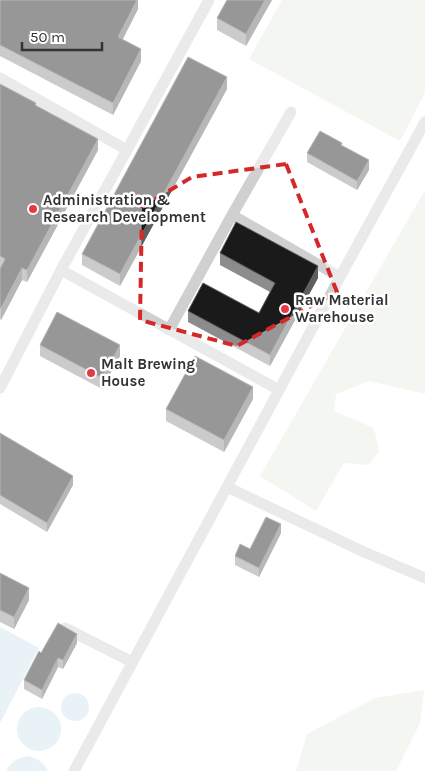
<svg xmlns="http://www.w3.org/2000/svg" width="425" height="771" font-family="Karla,sans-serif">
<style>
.green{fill:#e6ecdf}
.water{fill:#cfe2ee}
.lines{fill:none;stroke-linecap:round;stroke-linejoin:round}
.minor{stroke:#d0d0d0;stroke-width:11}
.wall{fill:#8c8c8c}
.shaded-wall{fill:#5f5f5f}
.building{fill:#1a1a1a;stroke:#5f5f5f}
.marked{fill:none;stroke:#d62828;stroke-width:4;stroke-dasharray:10 6;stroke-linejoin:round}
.poi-dot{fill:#e63946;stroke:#fff;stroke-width:2}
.labels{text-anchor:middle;stroke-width:5;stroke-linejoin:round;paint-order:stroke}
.poi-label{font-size:15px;font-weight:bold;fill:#333;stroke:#fff;text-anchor:start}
</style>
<rect width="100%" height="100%" fill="#fff"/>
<!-- green -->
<path class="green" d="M282,0H425V93L400,141L249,59Z
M425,190V394L369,381L336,394L334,411L374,428L379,452L368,465L344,463L316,511L260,476Z
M424,690L420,723L396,771H296L307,734L375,698Z"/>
<!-- water -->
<path class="water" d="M0,627L39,648L0,723Z
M61 707a14 14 0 1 1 28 0a14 14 0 1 1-28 0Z
M17 729a22 22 0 1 1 44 0a22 22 0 1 1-44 0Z
M27,756C38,758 43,762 48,771H6C11,762 17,758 27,756Z"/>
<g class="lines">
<!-- minor -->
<path class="minor" d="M0,78L127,150
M232,215L340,277
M61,270L279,390
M169,330L232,215L291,112
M0,388L61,270L127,150L209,0
M227,487L364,552L425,578
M65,628L132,662
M74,771L340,277L425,122"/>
</g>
<!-- wall -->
<path class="wall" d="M0,0H138V9L123,39L141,61L113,115L0,56Z
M272,0L246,46L217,30V18Z
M0,84L36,105L98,150L27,282L22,280L1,320L0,319Z
M227,89L120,286L82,265V254Z
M342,146L369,170L357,190L307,162V153Z
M220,253L318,278L270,366L188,322V311L259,313L270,292L220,265Z
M40,345L120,356L102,389L40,356Z
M253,399L224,452L166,421V409Z
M0,433L73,485L47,532L0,504Z
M281,533L259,577L235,565V556L250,549Z
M0,573L29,600L14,629L0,622Z
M77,643L63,669L58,667L42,699L24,689V680L41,653Z"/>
<!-- shaded-wall -->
<path class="shaded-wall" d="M137,0H138V9L118,48V37Z
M265,0H272L246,46V34Z
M141,49V61L113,115V103Z
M227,77V89L120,286V274Z
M98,139V150L27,282V270Z
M369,160V170L357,190V181Z
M318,266V278L270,366V355Z
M22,268V280L1,320V308Z
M120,345V356L102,389V378Z
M253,387V399L224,452V440Z
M73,476V485L47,532V523Z
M281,524V533L259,577V568Z
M29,588V600L14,629V617Z
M77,634V643L63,669V660Z
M58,658V667L42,699V690Z"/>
<!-- building -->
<path class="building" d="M0,0H137L118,37L141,49L113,103L0,45Z
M227,0H265L246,34L217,18Z
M188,57L227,77L120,274L82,254Z
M0,84L36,103L35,105L98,139L27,270L22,268L1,308H0V269L5,259L0,256Z
M320,131L342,143L341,145L369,160L357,181L307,153Z
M236,222L318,266L270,355L188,311L203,283L259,313L275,283L220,253Z
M57,312L120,345L102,378L40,345Z
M195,356L253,387L224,440L166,409Z
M0,433L73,476L47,523L0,495Z
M266,517L281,524L259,568L235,556L240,544L250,549Z
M0,573L29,588L14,617L0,610Z
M58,623L77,634L63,660L58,658L42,690L24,680L39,651L41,653Z"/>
<!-- marked area -->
<path d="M0 0H425V771H0ZM286,164L337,292L237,346L140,320L142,207L192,177Z" fill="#fff" fill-opacity=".55" fill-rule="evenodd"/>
<path class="marked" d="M286,164L337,292L237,346L140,320L142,207L192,177Z"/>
<!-- markers -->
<g class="poi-dot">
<circle cx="33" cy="209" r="5"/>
<circle cx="285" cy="309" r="5"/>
<circle cx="91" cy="373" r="5"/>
</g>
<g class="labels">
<!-- poi labels -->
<g class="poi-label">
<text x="43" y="205">Administration &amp;<tspan x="43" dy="17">Research Development</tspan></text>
<text x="295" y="305">Raw Material<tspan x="295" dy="17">Warehouse</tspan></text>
<text x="101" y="369">Malt Brewing<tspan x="101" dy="17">House</tspan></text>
</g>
</g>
<!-- scale -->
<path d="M22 42v8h80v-8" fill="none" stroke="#333333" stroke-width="2.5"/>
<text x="30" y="42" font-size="15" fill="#333333" stroke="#ffffff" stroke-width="4" paint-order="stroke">50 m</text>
</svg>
